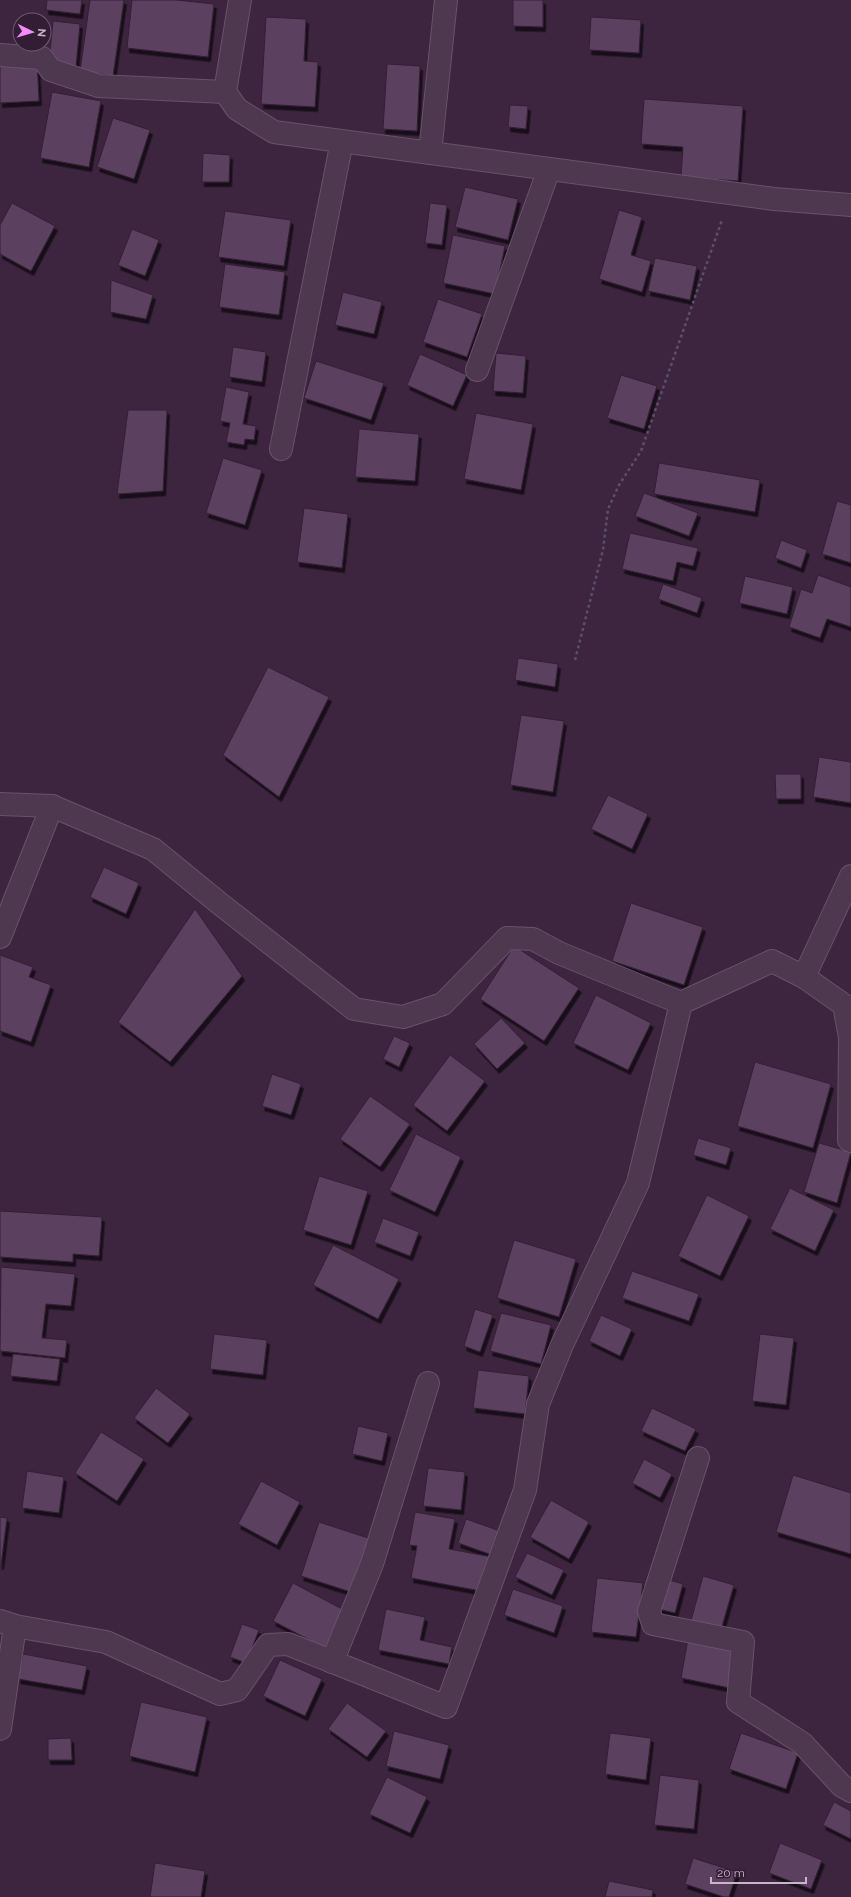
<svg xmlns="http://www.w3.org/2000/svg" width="851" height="1897" viewBox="0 0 851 1897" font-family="Raleway,sans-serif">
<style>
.building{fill:#5c405f;stroke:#341f36;filter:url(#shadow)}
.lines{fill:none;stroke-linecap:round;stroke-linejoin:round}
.street-casing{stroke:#68536a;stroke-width:24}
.path{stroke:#5c5068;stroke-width:2.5;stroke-dasharray:3 3;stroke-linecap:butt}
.street{stroke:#4d384f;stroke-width:22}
</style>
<defs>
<filter id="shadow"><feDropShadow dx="2.5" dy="4.5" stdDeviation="0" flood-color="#0009"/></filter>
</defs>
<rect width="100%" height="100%" fill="#3d243f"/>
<g class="building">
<path d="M47,0H82L80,14L46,10Z"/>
<path d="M90,0H124L113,76L80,71Z"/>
<path d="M132,0H177L214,4L208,57L127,48Z"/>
<path d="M513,0H543V27L513,26Z"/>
<path d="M266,17L306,19L304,61L318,62L315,107L261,104Z"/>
<path d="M591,17L641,20L639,53L589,50Z"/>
<path d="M53,21L80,24L76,66L49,63Z"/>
<path d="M37,60L39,101L0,103V62Z"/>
<path d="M387,64L420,66L417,131L383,129Z"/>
<path d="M52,92L101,101L89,167L40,158Z"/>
<path d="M644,99L743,106L738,181L681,177L683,147L641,144Z"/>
<path d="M510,105L528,106L526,129L508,127Z"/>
<path d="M113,118L150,130L134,179L97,167Z"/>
<path d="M203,153L230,155L229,182H202Z"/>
<path d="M465,187L518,199L508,240L455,227Z"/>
<path d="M12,203L55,226L31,271L0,254V225Z"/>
<path d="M430,203L447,205L442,245L425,243Z"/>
<path d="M619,210L642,217L631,255L651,261L642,292L599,279Z"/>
<path d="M225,211L291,220L284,266L218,257Z"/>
<path d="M132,229L159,240L145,276L118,265Z"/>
<path d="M453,235L505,246L495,294L443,283Z"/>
<path d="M655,258L697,266L690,300L648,291Z"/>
<path d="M225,264L285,272L279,315L219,307Z"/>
<path d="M111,280L153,295L146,319L110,312Z"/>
<path d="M343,292L382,302L374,334L335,325Z"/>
<path d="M438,299L482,314L467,357L423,342Z"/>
<path d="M233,347L266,352L262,382L229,377Z"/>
<path d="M496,353L526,356L523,393L493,391Z"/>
<path d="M420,354L467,375L453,406L407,385Z"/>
<path d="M316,361L384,383L371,420L304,398Z"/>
<path d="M621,375L657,386L644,429L607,418Z"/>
<path d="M226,387L249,392L243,424L256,426L254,440L245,439L244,445L226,442L230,423L220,421Z"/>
<path d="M128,410H167L163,491L117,494Z"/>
<path d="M476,413L533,424L521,490L464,479Z"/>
<path d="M359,429L419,434L415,481L355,477Z"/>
<path d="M223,458L262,470L245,525L206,513Z"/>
<path d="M659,463L760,480L755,512L654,494Z"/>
<path d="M644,493L698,513L689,536L635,516Z"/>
<path d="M837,501L851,505V563L822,554Z"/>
<path d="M304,508L348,514L342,568L297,562Z"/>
<path d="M630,533L698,548L693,566L677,562L673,581L622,569Z"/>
<path d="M781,540L807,550L801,568L775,558Z"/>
<path d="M818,575L851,587V627L827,619L820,638L789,627L801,589L812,593Z"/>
<path d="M745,576L793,587L787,614L739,603Z"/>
<path d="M663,584L702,598L697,613L658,599Z"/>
<path d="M518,658L558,664L555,687L515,680Z"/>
<path d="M268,667L329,697L279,797L223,755Z"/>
<path d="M521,715L564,721L553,792L510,785Z"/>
<path d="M819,757L851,762V803L813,797Z"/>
<path d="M775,774H801V799H776Z"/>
<path d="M608,795L648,814L632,849L591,829Z"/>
<path d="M104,867L139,883L126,914L90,897Z"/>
<path d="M631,903L703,927L684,985L612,961Z"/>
<path d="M195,909L242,976L170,1062L118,1022Z"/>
<path d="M514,946L579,988L544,1041L480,999Z"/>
<path d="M0,955L33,967L29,977L51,985L31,1042L0,1031Z"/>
<path d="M596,995L651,1023L628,1070L573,1043Z"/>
<path d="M501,1018L525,1043L497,1069L474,1044Z"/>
<path d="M394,1036L410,1043L399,1067L383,1059Z"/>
<path d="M450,1055L485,1081L447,1131L413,1105Z"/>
<path d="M755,1062L831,1084L813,1148L737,1126Z"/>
<path d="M272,1074L301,1084L291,1115L262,1106Z"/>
<path d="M370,1096L410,1124L380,1167L340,1139Z"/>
<path d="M416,1134L461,1157L435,1212L389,1190Z"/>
<path d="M698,1138L731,1148L726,1165L693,1155Z"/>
<path d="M819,1143L851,1152L837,1203L804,1192Z"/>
<path d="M319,1176L368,1191L351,1245L303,1230Z"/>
<path d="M790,1188L834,1210L815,1251L770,1229Z"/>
<path d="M707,1195L749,1216L720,1276L678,1256Z"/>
<path d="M0,1211L102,1217L99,1256L73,1254V1262L0,1257Z"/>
<path d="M383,1218L419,1232L410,1256L374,1242Z"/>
<path d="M514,1240L576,1259L559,1317L497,1298Z"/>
<path d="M333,1245L399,1279L378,1319L313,1285Z"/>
<path d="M1,1267L75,1274L71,1306L46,1304L42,1338L67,1340L65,1358L0,1351Z"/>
<path d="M632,1271L699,1294L689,1321L622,1298Z"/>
<path d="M475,1309L493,1315L480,1352L464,1346Z"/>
<path d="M501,1313L551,1325L541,1364L490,1351Z"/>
<path d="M601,1315L632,1329L620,1356L589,1341Z"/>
<path d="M214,1334L267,1340L263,1375L210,1369Z"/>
<path d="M760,1334L794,1338L786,1405L752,1401Z"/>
<path d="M13,1354L60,1359L57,1381L10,1376Z"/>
<path d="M478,1370L529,1376L525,1414L473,1408Z"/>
<path d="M156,1388L190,1414L168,1443L134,1418Z"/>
<path d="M652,1408L696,1429L685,1451L641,1431Z"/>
<path d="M358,1426L388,1433L382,1461L352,1454Z"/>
<path d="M101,1432L144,1459L117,1501L75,1473Z"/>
<path d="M644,1459L672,1474L660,1498L632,1483Z"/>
<path d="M428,1468L465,1472L461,1510L423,1506Z"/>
<path d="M27,1471L64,1477L59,1513L22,1508Z"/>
<path d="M793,1475L851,1493V1554L776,1532Z"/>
<path d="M261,1481L300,1502L277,1545L238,1524Z"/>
<path d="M551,1500L589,1522L569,1559L530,1537Z"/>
<path d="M415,1512L455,1519L449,1549L492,1557L486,1592L411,1578L417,1546L409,1545Z"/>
<path d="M0,1517L7,1518L1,1565H0Z"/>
<path d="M466,1519L500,1531L492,1555L458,1543Z"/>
<path d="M319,1522L371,1539L354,1593L301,1576Z"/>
<path d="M527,1553L564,1570L552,1595L515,1577Z"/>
<path d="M703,1576L734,1585L721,1630L691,1621Z"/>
<path d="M597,1578L643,1583L636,1637L591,1632Z"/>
<path d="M662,1578L683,1584L675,1613L654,1608Z"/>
<path d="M293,1583L344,1610L325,1648L273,1621Z"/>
<path d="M513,1589L563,1606L554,1633L504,1615Z"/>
<path d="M386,1609L425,1617L420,1640L452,1647L449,1664L378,1650Z"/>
<path d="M242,1624L259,1630L246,1663L230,1657Z"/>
<path d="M688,1639L738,1649L730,1688L681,1678Z"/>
<path d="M23,1654L87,1666L82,1690L18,1679Z"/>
<path d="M280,1660L322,1679L305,1716L263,1696Z"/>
<path d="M141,1702L207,1717L195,1772L129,1756Z"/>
<path d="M347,1703L386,1731L367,1757L328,1729Z"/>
<path d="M394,1731L449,1745L440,1779L386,1766Z"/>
<path d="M610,1733L651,1738L646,1780L605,1774Z"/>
<path d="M741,1733L798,1753L786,1789L729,1769Z"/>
<path d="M71,1738L72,1760H48V1739Z"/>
<path d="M660,1775L699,1780L694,1829L654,1825Z"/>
<path d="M387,1777L427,1797L410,1833L369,1814Z"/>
<path d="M834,1802L851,1811V1839L823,1825Z"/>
<path d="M780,1843L822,1860L811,1889L769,1873Z"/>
<path d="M693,1858L737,1872L729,1897H724L685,1884Z"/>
<path d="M155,1863L205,1871L201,1897H150Z"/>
<path d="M609,1881L653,1890L652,1897H605Z"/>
</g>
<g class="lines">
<defs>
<g id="street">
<path d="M240,0L225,92L237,109L274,132L774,199L851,205"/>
<path d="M0,55L42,58L51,70L99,86L225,92"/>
<path d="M430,153L446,0"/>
<path d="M477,370L549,169"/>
<path d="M281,449L342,141"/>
<path d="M0,804L52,806L153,849L219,903L354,1009L403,1017L443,1004L507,938L533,939L559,953L681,1003"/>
<path d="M0,937L52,806"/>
<path d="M804,977L844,1005L850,1037L849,1140L851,1141"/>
<path d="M698,1458L649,1611L653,1624L743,1642L738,1702L802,1743L842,1786L851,1791"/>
<path d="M0,1621L15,1626L0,1729"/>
<path d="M15,1626L106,1642L220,1694L237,1690L268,1645L288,1644L446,1707L525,1490L538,1404L562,1345L638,1183L681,1003L772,961L804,977L851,876"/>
<path d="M332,1662L372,1564L428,1383"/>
</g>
</defs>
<use href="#street" class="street-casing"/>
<path class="path" d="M575,660L603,550L608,509L619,485L641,451L722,220"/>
<use href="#street" class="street"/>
</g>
<g transform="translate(32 32) rotate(95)"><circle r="19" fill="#321d34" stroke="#6e5a70"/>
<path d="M0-3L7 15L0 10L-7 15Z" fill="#f38bf8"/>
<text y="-6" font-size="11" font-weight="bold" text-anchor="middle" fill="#c9b5ca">N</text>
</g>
<path d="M711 1877v6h95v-6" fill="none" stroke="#c9b5ca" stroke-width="2"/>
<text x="717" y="1877" font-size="12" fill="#c9b5ca" stroke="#321d34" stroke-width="3" paint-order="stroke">20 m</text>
</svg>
